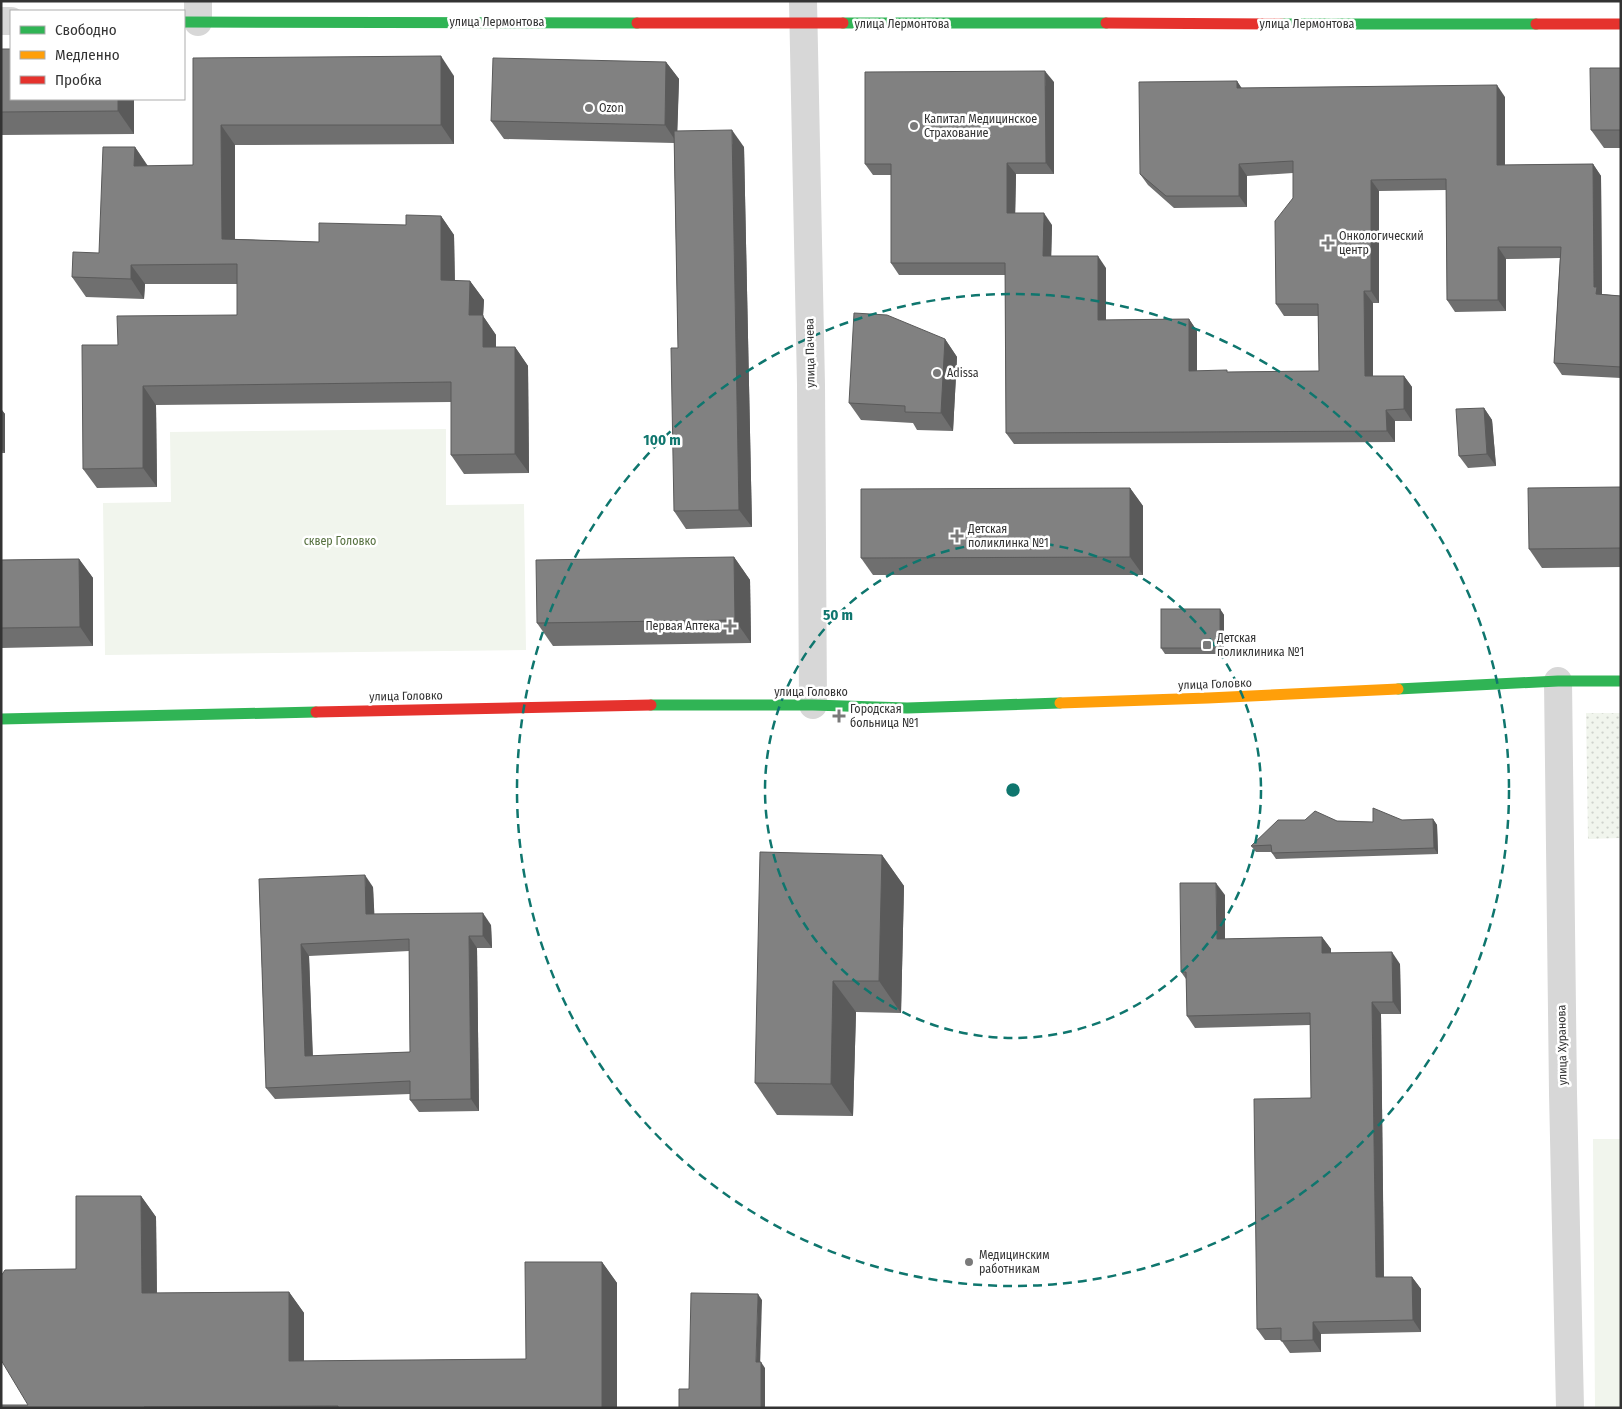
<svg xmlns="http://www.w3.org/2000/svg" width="1622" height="1409" viewBox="0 0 1622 1409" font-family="'Fira Sans Condensed',sans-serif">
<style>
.grass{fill:url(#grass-dots)}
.park{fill:#f1f5ed}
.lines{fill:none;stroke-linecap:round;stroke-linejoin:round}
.street{stroke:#d7d7d7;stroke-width:28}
.fast{stroke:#30b455;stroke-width:11}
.slow{stroke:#ff9f0a;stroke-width:11}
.jam{stroke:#e5322d;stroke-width:11}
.wall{fill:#6f6f6f;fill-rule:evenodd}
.shaded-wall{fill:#5a5a5a}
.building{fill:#818181;stroke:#5a5a5a;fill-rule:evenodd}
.ring{fill:none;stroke:#0f766e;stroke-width:2.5;stroke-dasharray:9 6}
.poi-dot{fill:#7a7a7a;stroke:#fff;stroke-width:2}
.labels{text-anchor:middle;stroke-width:5;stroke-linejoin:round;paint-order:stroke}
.street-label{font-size:12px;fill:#333;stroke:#fff}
.poi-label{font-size:12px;fill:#333;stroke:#fff;text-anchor:start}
.park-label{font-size:12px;fill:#56703f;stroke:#fff}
.centre{fill:#0f766e;stroke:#fff;stroke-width:2.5}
.ring-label{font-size:15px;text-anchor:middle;font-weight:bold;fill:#0f766e;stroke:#fff;stroke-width:5;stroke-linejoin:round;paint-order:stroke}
</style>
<defs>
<pattern id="grass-dots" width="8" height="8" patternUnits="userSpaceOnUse" patternTransform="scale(1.25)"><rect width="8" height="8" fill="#f1f5ed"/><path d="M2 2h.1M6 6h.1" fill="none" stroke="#cfd2cc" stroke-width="1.8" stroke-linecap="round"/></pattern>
</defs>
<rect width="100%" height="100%" fill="#fff"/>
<path class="grass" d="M1586,713H1621V838L1588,839Z"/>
<g class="park">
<path d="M446,429V505L524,504L526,650L105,655L103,503L171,502L170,432Z"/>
<path d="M1593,1139H1621V1408H1595Z"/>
</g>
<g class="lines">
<g class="street">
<path d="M803,1L811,385L813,705"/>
<path d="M1,21H11"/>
<path d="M198,22V1"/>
<path d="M1558,681L1563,1093L1570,1408"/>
</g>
<g class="fast">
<path d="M184,22L637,23"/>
<path d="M843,23H1106"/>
<path d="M1282,24H1536"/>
<path d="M1398,689L1558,681H1621"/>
<path d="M651,705H813L907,708L1060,703"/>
<path d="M1,719L316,712"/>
</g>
<path class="slow" d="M1060,703L1208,698L1398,689"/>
<g class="jam">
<path d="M637,23H843"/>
<path d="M1106,23L1282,24"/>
<path d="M1536,24H1621"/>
<path d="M316,712L651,705"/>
</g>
</g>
<g class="wall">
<path d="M1,49L11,99H134V134L1,135Z"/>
<path d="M193,58L454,76V144L235,145V239L319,242L406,225L441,216L454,235L455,281H470L484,300L483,316L496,335V347H515L528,366L529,473L464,474L451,455V402L156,405L157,487L97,488L83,469L118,345L237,315V284H145L144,299L86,297L72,277L99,253L135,147L148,166L193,165Z"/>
<path d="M666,62L679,79L677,131L744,147L752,527L686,529L674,511L678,348L674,143L504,139L491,121Z"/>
<path d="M1621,68V148H1604L1591,130Z"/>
<path d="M1237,81L1241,88L1505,97V165L1593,164L1601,176L1602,294L1621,296V378L1562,375L1554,363L1560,258L1506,259V311L1455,312L1447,300L1446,190L1379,191V303H1373V376H1404L1412,387V421H1395V442L1014,444L1006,433L1005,275H899L891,263V175H873L865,164L1054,82V174H1016L1015,213L1052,225L1051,256L1106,268V320L1189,319L1197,331V371L1228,372L1319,371L1318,316H1284L1276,304L1293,198V173L1247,176V207L1174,208L1148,185L1140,174Z"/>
<path d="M945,339L957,357L953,431L917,430L913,423L861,420L849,403Z"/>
<path d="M1484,408L1492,420L1496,466L1468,468L1459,456Z"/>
<path d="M1,409L5,414V453H1Z"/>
<path d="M1621,487V567L1542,568L1529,549Z"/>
<path d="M1130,488L1143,506V575H873L861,558Z"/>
<path d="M734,557L750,580L751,643L553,646L537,623Z"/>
<path d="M79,559L93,578V646L1,648V560Z"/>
<path d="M1220,609L1224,615V654H1165L1161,648Z"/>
<path d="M1433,819L1437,825L1438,854L1276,859L1272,853V852H1256L1251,846L1337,821L1373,822Z"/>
<path d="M882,855L904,886L901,1013L856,1012L853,1116L777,1115L755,1083Z"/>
<path d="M259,879L373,887L374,914L491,925L492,948H477L479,1111L419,1112L410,1100V1094L275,1099L266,1088ZM409,951L410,1052L313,1056L309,956Z"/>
<path d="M1225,895V939L1322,937L1331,949V953L1400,964L1401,1014H1381L1384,1277H1412L1421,1289V1332L1321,1334V1352L1290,1353L1281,1340H1265L1257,1329L1311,1098L1310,1025L1195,1028L1187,1016L1186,979L1181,972Z"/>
<path d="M141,1196L156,1217L157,1293L289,1292L304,1313V1361L526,1359L602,1262L617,1283V1408H1L28,1405L76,1269Z"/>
</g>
<g class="shaded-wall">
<path d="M441,56L454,76V144L441,125Z"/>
<path d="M666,62L679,79L677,143L665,125Z"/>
<path d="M1045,71L1054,82V174L1046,163Z"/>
<path d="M1237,81L1245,93L1237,88Z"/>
<path d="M1497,85L1505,97V176L1497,165Z"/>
<path d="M118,99H134V134L118,111Z"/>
<path d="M221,125L235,145V258L222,239Z"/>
<path d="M732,130L744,147L752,527L739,510Z"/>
<path d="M135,147L148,167L134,166Z"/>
<path d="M1007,163L1016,174L1015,225L1007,213Z"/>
<path d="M1239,164L1247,176V207L1239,196Z"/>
<path d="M1593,164L1601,176L1602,294L1605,299L1596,294L1594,287Z"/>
<path d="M1371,180L1379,191V303L1371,291Z"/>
<path d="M1044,213L1052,225L1051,268L1043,256Z"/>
<path d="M441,216L454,235L455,300L441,280Z"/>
<path d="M1498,247L1506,259V311L1498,300Z"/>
<path d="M1098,256L1106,268V332L1098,320Z"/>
<path d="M131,265L145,284L144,299L131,279Z"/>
<path d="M470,281L484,300L483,316L496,335V367L483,347L469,315Z"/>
<path d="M1364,291L1373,303V388L1365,376Z"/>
<path d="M1189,319L1197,331V382L1189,371Z"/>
<path d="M945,339L957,357L953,431L941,413Z"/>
<path d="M515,347L528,366L529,473L515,454Z"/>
<path d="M1404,376L1412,387V421L1404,409Z"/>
<path d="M143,386L156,405L157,487L143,468Z"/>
<path d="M1484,408L1492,420L1496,466L1487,454Z"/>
<path d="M1,409L5,414V453L1,448Z"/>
<path d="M1386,410L1395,421V442L1387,431Z"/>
<path d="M1130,488L1143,506V575L1130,557Z"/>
<path d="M734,557L750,580L751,643L735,620Z"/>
<path d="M79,559L93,578V646L80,627Z"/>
<path d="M1220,609L1224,615V654L1220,648Z"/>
<path d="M1433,819L1437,825L1438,854L1434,848Z"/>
<path d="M882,855L904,886L901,1013L879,981Z"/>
<path d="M365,875L373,887L375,926L366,914Z"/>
<path d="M1216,883L1225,895V951L1217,939Z"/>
<path d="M483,913L491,925L492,948L483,936Z"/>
<path d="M469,936L477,948L479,1111L471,1099Z"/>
<path d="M1322,937L1331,949V965L1322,953Z"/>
<path d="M301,944L309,956L313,1068L305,1056Z"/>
<path d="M1392,952L1400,964L1401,1014L1393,1002Z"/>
<path d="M833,981L856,1012L853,1116L831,1084Z"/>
<path d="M1372,1002L1381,1014L1384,1289L1376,1277Z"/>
<path d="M141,1196L156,1217L157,1314L142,1293Z"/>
<path d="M602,1262L617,1283V1408H602Z"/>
<path d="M1412,1277L1421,1289V1332L1413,1320Z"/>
<path d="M289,1292L304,1313V1382L289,1361Z"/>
<path d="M758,1294L762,1300L760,1368L756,1362Z"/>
<path d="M1313,1322L1321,1334V1352L1313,1340Z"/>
<path d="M761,1362L765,1368V1408H761Z"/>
</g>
<g class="building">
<path d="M1,49H11V99H118V111L1,112Z"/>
<path d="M441,56V125H221L222,239L319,242V223L406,225V215L441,216V280L470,281L469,315H483V347H515V454L451,455V382L143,386V468L83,469L82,345H118L117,316L237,315V264L131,265V279L72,277L73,252L99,253L103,147H135L134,166L193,165V58Z"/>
<path d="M493,58L666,62L665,125L491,121Z"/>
<path d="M1590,68H1621V130H1591Z"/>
<path d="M1045,71L1046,163H1007V213H1044L1043,256H1098V320L1189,319V371L1227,370V372L1319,371L1318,304H1276L1275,221L1293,198V161L1239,164V196H1166L1140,174L1139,82L1237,81V88L1497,85V165L1593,164L1594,287H1597L1596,294L1621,296V367L1554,363L1561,247H1498V300H1447L1446,179L1371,180V291H1364L1365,376H1404V409L1386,410L1387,431L1006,433L1005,263H891V164H865V72Z"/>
<path d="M732,130L739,510L674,511L671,348H678L674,131Z"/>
<path d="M854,313L887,315L945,339L941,413L905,412V406L849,403Z"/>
<path d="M1484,408L1487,454L1459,456L1456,409Z"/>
<path d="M1621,487V548L1529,549L1528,488Z"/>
<path d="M1130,488V557L861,558V489Z"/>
<path d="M734,557L735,620L537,623L536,560Z"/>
<path d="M79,559L80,627L1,628V560Z"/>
<rect x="1161" y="609" width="59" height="39"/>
<path d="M1373,808L1402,820L1433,819L1434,848L1272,853L1271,845L1251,846L1278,820H1305L1315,811L1337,821L1373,822Z"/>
<path d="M760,852L882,855L879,981H833L831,1084L755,1083Z"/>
<path d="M365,875L366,914L483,913V936H469L471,1099L410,1100V1081L266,1088L259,879ZM409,939L410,1052L305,1056L301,944Z"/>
<path d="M1180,883H1216L1217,939L1322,937V953L1392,952L1393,1002H1372L1376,1277H1412L1413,1320L1313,1322V1340L1281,1341V1328L1257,1329L1254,1099L1311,1098L1310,1013L1187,1016L1186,972H1181Z"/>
<path d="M76,1196H141L142,1293L289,1292V1361L526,1359L525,1262H602V1408H338V1406L144,1407V1408H1V1405H28L1,1360V1276L5,1270L76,1269Z"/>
<path d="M691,1293L758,1294L756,1362H761V1408H679V1389H689Z"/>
</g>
<g class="ring">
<circle cx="1013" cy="790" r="248"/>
<circle cx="1013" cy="790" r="496"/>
</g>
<g class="poi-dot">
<circle cx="589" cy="108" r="5"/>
<circle cx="914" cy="126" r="5"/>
<path d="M1325.5 235.5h5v5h5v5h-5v5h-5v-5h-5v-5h5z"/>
<circle cx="937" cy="373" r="5"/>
<path d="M954.5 528.5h5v5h5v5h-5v5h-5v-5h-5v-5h5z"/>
<path d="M727.5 618.5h5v5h5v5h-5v5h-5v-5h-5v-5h5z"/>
<rect x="1202" y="640" width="10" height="10" rx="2.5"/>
<path d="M836.5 708.5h5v5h5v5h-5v5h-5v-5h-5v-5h5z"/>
<circle cx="969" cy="1262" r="5"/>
</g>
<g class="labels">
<g class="street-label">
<text x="497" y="26">улица Лермонтова</text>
<text x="902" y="28">улица Лермонтова</text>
<text x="1307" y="28">улица Лермонтова</text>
<text transform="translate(810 353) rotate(-91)" y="4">улица Пачева</text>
<text transform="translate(1215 684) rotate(-2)" y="4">улица Головко</text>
<text x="811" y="696">улица Головко</text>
<text transform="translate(406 696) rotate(-1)" y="4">улица Головко</text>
<text transform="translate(1562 1045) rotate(-91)" y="4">улица Хуранова</text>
</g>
<g class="poi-label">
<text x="599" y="112">Ozon</text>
<text x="924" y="123">Капитал Медицинское<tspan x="924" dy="14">Страхование</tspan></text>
<text x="1339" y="240">Онкологический<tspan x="1339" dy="14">центр</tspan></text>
<text x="947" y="377">Adissa</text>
<text x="968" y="533">Детская<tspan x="968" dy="14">поликлинка №1</tspan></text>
<text x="720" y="630" text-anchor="end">Первая Аптека</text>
<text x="1217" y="642">Детская<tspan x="1217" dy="14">поликлиника №1</tspan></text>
<text x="850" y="713">Городская<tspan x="850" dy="14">больница №1</tspan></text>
<text x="979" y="1259">Медицинским<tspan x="979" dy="14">работникам</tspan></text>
</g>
<g class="park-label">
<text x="340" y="545">сквер Головко</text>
</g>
</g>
<circle cx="1013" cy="790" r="8" class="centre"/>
<g class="ring-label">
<text x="662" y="445">100 m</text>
<text x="838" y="620">50 m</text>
</g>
<rect width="1622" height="1409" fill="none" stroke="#333333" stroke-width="5"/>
<rect x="10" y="10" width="175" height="90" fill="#ffffff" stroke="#adadad"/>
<rect x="20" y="26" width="25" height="8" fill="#30b455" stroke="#adadad"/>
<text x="55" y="35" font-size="15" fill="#333333">Свободно</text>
<rect x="20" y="51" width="25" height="8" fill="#ff9f0a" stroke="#adadad"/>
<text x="55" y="60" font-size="15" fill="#333333">Медленно</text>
<rect x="20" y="76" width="25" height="8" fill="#e5322d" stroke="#adadad"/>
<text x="55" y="85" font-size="15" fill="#333333">Пробка</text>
</svg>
